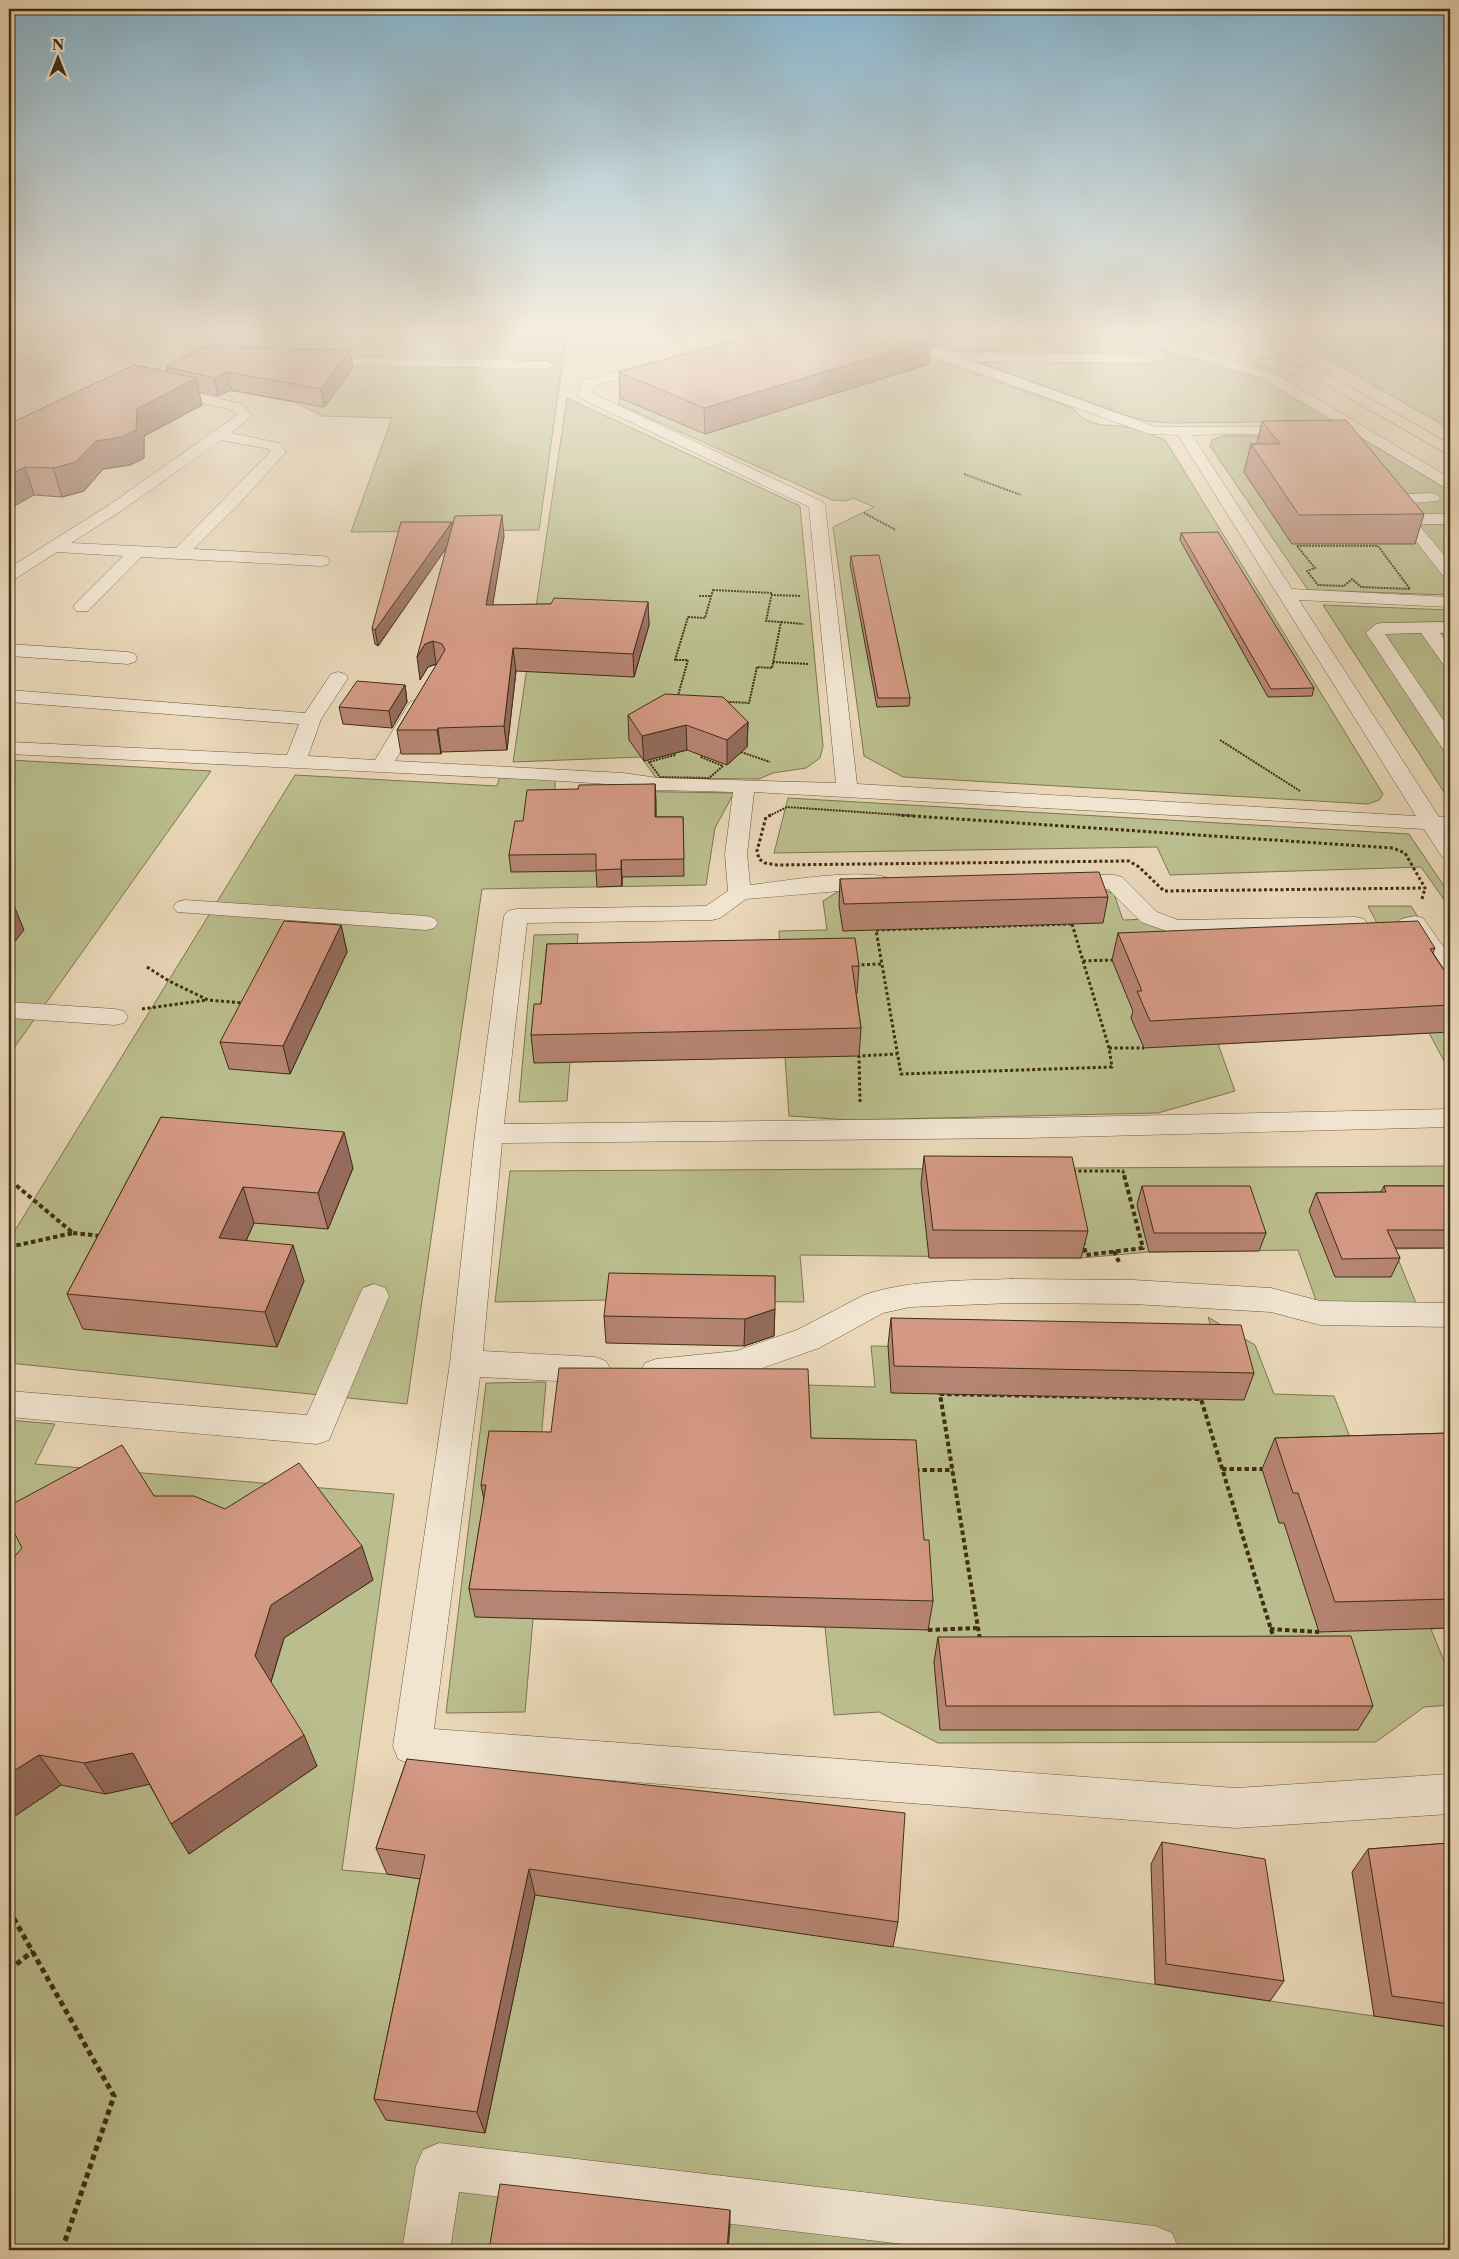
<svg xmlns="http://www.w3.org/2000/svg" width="1459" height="2259" viewBox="0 0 1459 2259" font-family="'Libre Caslon Text',serif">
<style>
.green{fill:#babd8d;stroke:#7d7650}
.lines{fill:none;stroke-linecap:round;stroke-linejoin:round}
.minor-casing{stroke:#6a583d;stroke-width:1}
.major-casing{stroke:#402e14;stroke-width:1}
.path-far3{stroke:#402e14;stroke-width:2;stroke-dasharray:2 1;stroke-linecap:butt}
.path-far2{stroke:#402e14;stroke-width:3;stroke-dasharray:3 2.5;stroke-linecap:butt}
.path-far1{stroke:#402e14;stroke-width:4;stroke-dasharray:4.5 3;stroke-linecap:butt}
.path{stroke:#402e14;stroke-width:5;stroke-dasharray:5.5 4;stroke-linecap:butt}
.minor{fill:#f1e5d1;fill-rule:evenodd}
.major{fill:#e9d7b8;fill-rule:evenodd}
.wall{fill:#b68472;stroke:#402e14}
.shaded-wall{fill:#946b5c;stroke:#402e14}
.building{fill:#d49984;stroke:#402e14}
</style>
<rect width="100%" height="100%" fill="#e9d7b8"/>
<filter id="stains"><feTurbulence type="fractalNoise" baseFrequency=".004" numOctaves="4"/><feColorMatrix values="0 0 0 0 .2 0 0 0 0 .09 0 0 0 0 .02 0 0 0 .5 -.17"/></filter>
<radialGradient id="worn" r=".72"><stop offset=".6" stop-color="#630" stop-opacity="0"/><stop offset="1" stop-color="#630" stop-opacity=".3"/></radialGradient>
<g class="green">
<path d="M270,328L567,330L539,530L351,532L392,418L322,416L294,402L165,379Z"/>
<path d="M1273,328H1411L1450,348V429Z"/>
<path d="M860,333L1073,408C1090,431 1111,422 1135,429C1145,432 1155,436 1165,440L1383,794L1379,800L1368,804L903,777L864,756L833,527L874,507L853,498L847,501L832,500L618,404L620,398Z"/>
<path d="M903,335L1132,338L1140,353L949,351Z"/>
<path d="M1157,346L1261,376L1336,421L1172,423L1147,421L1128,416L973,360L1144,363L1161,359Z"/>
<path d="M567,398L800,506L823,746L820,758L806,768L773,773L759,779L656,778L641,757L513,762Z"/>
<path d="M1223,436H1358L1450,491V595L1308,590L1210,446L1212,440Z"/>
<path d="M1323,605L1450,610V795H1446Z"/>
<path d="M9,760L211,771L9,1055Z"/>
<path d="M295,775L497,786L500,776L555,777V790L734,793L715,828L706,885L482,889L407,1404L9,1363V1240Z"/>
<path d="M788,798L1409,834L1450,895V908L1421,867L1170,875L1157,847L774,853Z"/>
<path d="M1083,881L1114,894L1123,920L1173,918L1189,957L1390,948L1368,906H1411L1450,967V1072L1429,1033L1218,1044L1235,1091L1158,1113L849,1120L789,1116L785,1057L570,1062L567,1101L519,1102L534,935L578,934L575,970L781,966L779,931L827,930L823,901L850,884Z"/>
<path d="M1450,1166V1248L1394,1249L1418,1308L1318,1306L1298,1250L1149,1252L1081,1258L800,1255L804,1302L611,1300L495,1302L510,1171Z"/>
<path d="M1208,1317L1255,1345L1274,1394L1334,1396L1361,1466L1450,1464V1628L1431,1629L1450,1676V1705L1424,1707L1376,1742L938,1743L879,1712L834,1715L825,1627L533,1619L525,1712L446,1713L486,1383L546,1382L541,1441L807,1385L875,1387L871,1346L1219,1352Z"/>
<path d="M9,1420L55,1424L35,1464L394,1494L342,1870L387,1874L535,1895L1450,2027V2250H9Z"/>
</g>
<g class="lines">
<defs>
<g id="minor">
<path d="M79,328H95L94,331L9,366V357Z"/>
<path d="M244,328H259L258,331L136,390L131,391L124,387L126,384Z"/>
<path d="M722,328H820L814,332H728Z"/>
<path d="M859,328L1125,329L1272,372L1450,478V489L1444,487L1262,378L1160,348L1164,356L1162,359L1145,363L972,361L1156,427L1301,426L1303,429L1296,433L1192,435L1292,589L1450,597V607L1299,600L1439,817H1450V831L1447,830L1450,835V859L1442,857L1424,829L754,792L747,854L750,885C786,881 852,869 886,877L889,882L886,887L746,899L720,918L712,920L527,923L504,1124L1027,1118L1450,1109V1127L1027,1138L502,1143L483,1351L595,1357L606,1361L611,1370L606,1379L595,1383L480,1377L434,1729L1236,1788L1450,1774V1814L1236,1828L412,1765L398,1759L393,1746L450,1363L475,1134L504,916L508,911L516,909L706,906L728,891L725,854L733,792L658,790L623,785L544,780L9,754V742L287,755L299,724L9,702V690L305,713L331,674L338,672L345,674L348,678L321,719L308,756L375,760L410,702L417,700L424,702L427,706L395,761L623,773L658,778L836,783L809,507L580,398L578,395L583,380L655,361L662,365L660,368L594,386L592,393L823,502L825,505L857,784L1416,816L1178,435L1149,434L890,341L889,338L890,335H900L962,357L963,354L968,353L1145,355L1150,354L1146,344L1119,336L864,333L859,332Z"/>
<path d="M1182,328H1197L1225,344L1223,347H1213Z"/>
<path d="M316,357L547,361L554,365L547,369L311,364L309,361Z"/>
<path d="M1264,358L1331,376L1333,379L1326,383L1259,365L1257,362Z"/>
<path d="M164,386L243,404L252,416L231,433L279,443L286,452L242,501L194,549L321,556L327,557L330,561L327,565L321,566L141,557L88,611H76L73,607L76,603L123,556L57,552L15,579L9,580V568L109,505L237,415L233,410L159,393L157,390L159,387ZM221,440L269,449L270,452L176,548L71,543L121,511Z"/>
<path d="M1432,493L1438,495L1440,498L1438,501L1402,504L1410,514H1450V524H1418L1450,562V578L1444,577L1387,504L1381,500L1383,497L1389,495Z"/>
<path d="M1450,622V632L1440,633L1450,647V666L1443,664L1421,633L1385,634L1450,730V751L1443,749L1366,633L1376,624L1382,623Z"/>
<path d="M9,644L128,652L135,654L137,658L135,662L128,664L9,656Z"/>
<path d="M1066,875H1114L1122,877L1157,912L1178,920L1356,917L1364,919L1368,924L1364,929L1356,931L1175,934L1141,922L1108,889H1066L1058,887L1055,882L1058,877Z"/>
<path d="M185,900L426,916L434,918L438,923L434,928L426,930L177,912L173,907L177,902Z"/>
<path d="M1415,916L1423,918L1450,956V981L1441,978L1409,931L1401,929L1397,924L1401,919Z"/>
<path d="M9,1002L115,1009L124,1011L128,1017L124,1023L115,1025L9,1018Z"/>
<path d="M1012,1279L1133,1280L1271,1288L1320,1301L1450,1303V1327L1320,1325L1271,1312L1133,1304L1012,1303L910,1307L883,1313L819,1348L737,1377L656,1385L645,1381L640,1372L645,1363L656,1359L736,1351L797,1330L864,1295C912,1279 962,1281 1012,1279Z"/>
<path d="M374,1284L385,1288L389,1296L329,1440L317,1444L9,1417V1391L307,1415L359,1296L363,1288Z"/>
<path d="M439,2143L1155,2226L1172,2233L1179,2250H954L459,2192L450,2250H402L416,2166L423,2150Z"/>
</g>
<g id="major">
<path d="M1243,328H1257L1331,376L1450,444V454L1445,453L1321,382Z"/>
<path d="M1417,328H1432L1450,337V346Z"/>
</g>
</defs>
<use href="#minor" class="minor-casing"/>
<use href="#major" class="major-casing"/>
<g class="path-far3">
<path d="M964,474L1021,495"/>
<path d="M864,513L896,530"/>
<path d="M1297,546H1378L1410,589L1361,587L1352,579L1344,586L1318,585L1307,571L1315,568Z"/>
<path d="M713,590L772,593L766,621L781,622L772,668L757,667L749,703L677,699L688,660H675L688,617L705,618Z"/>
<path d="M771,595L801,596"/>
<path d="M699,596H711"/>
<path d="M781,622L803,624"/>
<path d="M773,662L808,664"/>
<path d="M675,739L703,740L701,757L723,766L709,778L660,777L649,762L675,755Z"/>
<path d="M1220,740L1300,791"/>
<path d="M741,752L770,762"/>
<path d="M769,816L787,807L916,816"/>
</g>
<g class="path-far2">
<path d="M771,815L766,817L757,851L759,859L765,863L777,865L1129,861L1139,867L1164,891L1425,888L1405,853L1393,848L898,815"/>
<path d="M1422,899L1425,888"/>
<path d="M1072,924L1109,1048L1112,1067L901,1074L876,930Z"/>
<path d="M1083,961L1112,960"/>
<path d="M856,965L882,964"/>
<path d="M147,967L169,981L208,1000L243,1003"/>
<path d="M142,1009L207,1000"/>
<path d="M1109,1048H1144"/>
<path d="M860,1102L859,1056L897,1054"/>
<path d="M1068,1176L1067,1171H1123L1124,1176"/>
</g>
<g class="path-far1">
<path d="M1068,1175L1086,1255L1143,1248L1124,1175"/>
<path d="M73,1233L101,1236"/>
<path d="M9,1247L73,1233L11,1181"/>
<path d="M1114,1251L1119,1262"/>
<path d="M1222,1469H1262"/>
<path d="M915,1470H953"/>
<path d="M1270,1629L1319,1632"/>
<path d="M928,1630L978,1628"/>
<path d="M981,1646L940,1394L1201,1399L1276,1646"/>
</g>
<g class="path">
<path d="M981,1645L984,1662L1281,1661L1276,1645"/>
<path d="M9,1910L114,2096L62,2250"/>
<path d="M9,1970L33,1951"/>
</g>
<use href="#minor" class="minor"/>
<use href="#major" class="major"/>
</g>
<g class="wall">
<path d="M242,348L350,350L353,368L324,407L231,390L218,396L199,392L202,405L144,436V458L130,465L103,469L84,491L62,497L34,495L9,424L167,372L166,367Z"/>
<path d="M929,364L705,434L620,398L619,372Z"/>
<path d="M1262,421L1424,514L1415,544H1292L1244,472L1251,444H1257Z"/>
<path d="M453,525L504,536L492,605L648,602L649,625L634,677L516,671L507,750L441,752V754H401L397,730L437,664L428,667L420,680L446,548L378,646L375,644L372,628Z"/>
<path d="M1181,533L1314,688L1312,696L1268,697L1180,540Z"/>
<path d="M851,556L910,698L909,706L877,707L850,564Z"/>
<path d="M405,685L407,702L392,728L343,724L339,707Z"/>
<path d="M628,715L748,722L747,747L727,765L687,750L644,761L629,740Z"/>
<path d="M655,784L656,817H683L684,876L622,877V886L597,887L596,871L511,872L509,855L523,821L578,789Z"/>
<path d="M840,879L1108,897L1103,923L843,931L839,905Z"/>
<path d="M341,925L347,952L290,1074L229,1069L220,1042Z"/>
<path d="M1118,933L1435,948L1433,953L1450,979V1032L1144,1048L1131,1018L1133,1011L1112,960Z"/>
<path d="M547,944L859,966L857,993H856L861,1028L859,1056L534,1063L531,1035L541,1004Z"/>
<path d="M161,1117L353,1168L328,1229L254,1223L246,1241L304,1281L277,1347L83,1329L67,1294Z"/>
<path d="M924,1156L1088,1231L1081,1258H929L921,1184Z"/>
<path d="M1142,1186L1266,1233L1259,1251L1149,1252L1137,1205Z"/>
<path d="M1384,1186H1450V1248H1395L1400,1258L1391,1277H1335L1309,1211L1316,1193L1381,1192Z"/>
<path d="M775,1276L774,1336L744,1346L606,1343L604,1316Z"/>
<path d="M891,1318L1254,1373L1244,1400L891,1393L888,1345Z"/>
<path d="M1450,1433V1628L1319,1632L1284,1523H1279L1262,1469L1275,1438Z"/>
<path d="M811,1438L924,1540L933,1601L928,1630L475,1617L469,1589L484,1500L481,1485Z"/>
<path d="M154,1496L373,1580L284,1638L271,1682L317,1766L189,1854L149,1784L105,1794L61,1785L9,1820Z"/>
<path d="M938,1637L1373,1706L1358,1730H940L934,1662Z"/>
<path d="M407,1759L898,1922L893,1947L535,1895L485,2133L386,2120L374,2099L420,1879L387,1874L376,1848Z"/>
<path d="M1162,1842L1284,1981L1270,2001L1155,1984L1151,1864Z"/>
<path d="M1450,1843V2027L1374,2016L1352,1872L1368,1849Z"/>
</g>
<g class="shaded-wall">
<path d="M931,340L929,364L705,434L704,408Z"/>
<path d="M350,350L353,368L324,407L321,389Z"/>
<path d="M227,372L231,390L218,396L214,378Z"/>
<path d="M196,378L202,405L144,436V458L130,465L103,469L84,491L62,497L53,468L96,441L137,409Z"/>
<path d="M25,467L34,495L9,509V475Z"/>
<path d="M502,515L504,536L489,628L486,605Z"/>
<path d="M452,522L454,537L378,646L375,630Z"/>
<path d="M648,602L649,625L634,677L633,654Z"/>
<path d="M433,641L436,664L428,667L420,680L417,657L425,644Z"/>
<path d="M513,648L516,671L507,750L504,726Z"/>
<path d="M405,685L407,702L392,728L389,711Z"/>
<path d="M748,722L747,747L727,765V740Z"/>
<path d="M686,725L687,750L644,761L642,736Z"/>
<path d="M438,728L441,752V754L437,730Z"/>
<path d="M655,784L656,800V834L655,817Z"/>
<path d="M621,860L622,877V886L621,869Z"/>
<path d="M13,903L24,930L9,949V909Z"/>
<path d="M341,925L347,952L290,1074L283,1046Z"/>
<path d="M344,1132L353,1168L328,1229L318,1193Z"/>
<path d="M243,1187L254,1223L231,1274L219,1238Z"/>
<path d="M293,1245L304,1281L277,1347L265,1312Z"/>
<path d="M775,1309L774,1336L744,1346L745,1319Z"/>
<path d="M362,1546L373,1580L284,1638L269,1688L255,1656L271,1605Z"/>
<path d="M304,1735L317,1766L189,1854L171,1824Z"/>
<path d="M133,1753L151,1784L105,1794L84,1763Z"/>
<path d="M39,1755L61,1785L9,1820V1774Z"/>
<path d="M529,1869L535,1895L485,2133L477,2112Z"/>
<path d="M730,2210V2226L728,2250H727Z"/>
</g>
<g class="building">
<path d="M779,328H896L931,340L704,408L619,372Z"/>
<path d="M211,344L242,348L350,350L321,389L227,372L214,378L166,367Z"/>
<path d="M134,365L196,378L137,409L136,430L122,437L96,441L76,462L53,468L25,467L9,475V424Z"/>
<path d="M1346,420L1424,514L1299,515L1251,444H1280L1262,421Z"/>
<path d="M502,515L486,605L551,604L554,598L648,602L633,654L513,648L504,726L438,728L437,730H397L445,650L442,644L433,641L425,644L417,657L455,516Z"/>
<path d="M401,522H452L375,630L372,628Z"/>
<path d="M1218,532L1314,688L1271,689L1181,533Z"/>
<path d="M879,555L910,698H878L851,556Z"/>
<path d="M357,681L405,685L389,711L339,707Z"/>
<path d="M665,694L723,697L748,722L727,740L686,725L642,736L628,715Z"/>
<path d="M655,784V817H683L684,859L621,860V869L596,870V854L509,855L515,821H523L527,790L578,789L579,785Z"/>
<path d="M1099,872L1108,897L844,904L840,879Z"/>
<path d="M9,903H13L9,909Z"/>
<path d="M284,921L341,925L283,1046L220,1042Z"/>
<path d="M1418,921L1435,948L1430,949L1450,979V1005L1150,1021L1137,991H1142L1118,933Z"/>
<path d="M855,938L859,966H852L861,1028L531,1035L534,1004H541L547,944Z"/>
<path d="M161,1117L344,1132L318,1193L243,1187L219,1238L293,1245L265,1312L67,1294Z"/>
<path d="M924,1156L1072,1157L1088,1231L933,1230Z"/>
<path d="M1142,1186H1250L1266,1233H1154Z"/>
<path d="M1384,1186H1450V1230H1387L1400,1258L1342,1259L1316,1193L1386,1192Z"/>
<path d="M609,1273L775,1276V1309L745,1319L604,1316Z"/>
<path d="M891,1318L1241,1325L1254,1373L894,1366Z"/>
<path d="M559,1368L808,1369L811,1438L916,1440L924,1540H929L933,1601L469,1589L486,1485H481L489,1431L551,1432Z"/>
<path d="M1450,1433V1599L1335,1602L1298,1493H1293L1275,1438Z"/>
<path d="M122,1445L154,1496H194L225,1509L299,1463L362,1546L271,1605L255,1656L304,1735L171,1824L133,1753L84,1763L39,1755L9,1774V1563L22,1548L9,1522V1506Z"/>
<path d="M1351,1636L1373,1706H946L938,1637Z"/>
<path d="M407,1759L905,1813L898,1922L529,1869L477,2112L374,2099L425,1855L376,1848Z"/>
<path d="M1162,1842L1265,1859L1284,1981L1166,1964Z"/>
<path d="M1450,1843V2004L1392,1996L1368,1849Z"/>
<path d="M500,2184L730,2210L727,2250H489Z"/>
</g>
<linearGradient id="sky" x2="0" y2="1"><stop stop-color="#87b6d0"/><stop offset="0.51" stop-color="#f5eddf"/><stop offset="1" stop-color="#f5eddf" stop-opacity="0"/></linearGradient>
<rect width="1459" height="644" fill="url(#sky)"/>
<rect width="1459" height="2259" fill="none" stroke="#e9d7b8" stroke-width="30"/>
<rect x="10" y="10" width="1439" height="2239" fill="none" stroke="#402e14" stroke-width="2.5"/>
<rect x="15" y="15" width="1429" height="2229" fill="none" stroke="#402e14"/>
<g transform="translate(58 58)" stroke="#f1e5d1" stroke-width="4" paint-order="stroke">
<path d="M0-4L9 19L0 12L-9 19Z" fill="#402e14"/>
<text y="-8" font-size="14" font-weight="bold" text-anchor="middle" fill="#402e14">N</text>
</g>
<rect width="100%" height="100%" filter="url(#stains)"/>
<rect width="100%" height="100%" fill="url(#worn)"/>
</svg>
